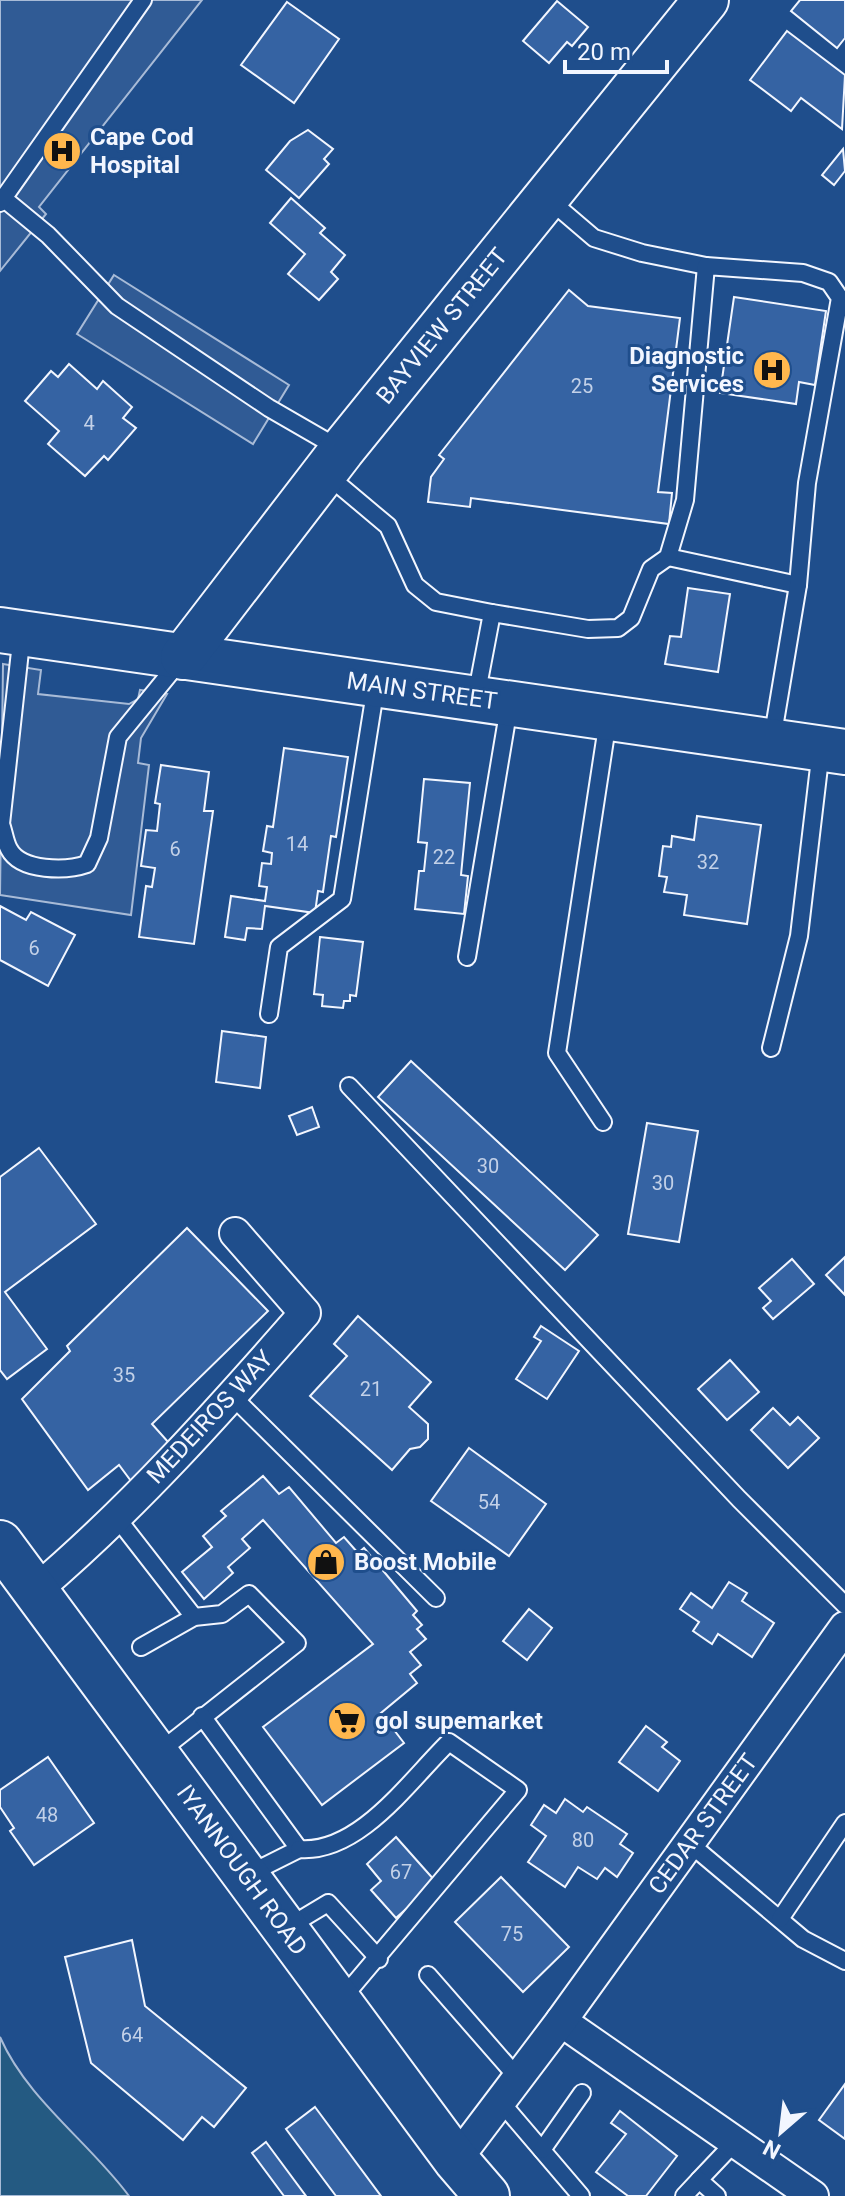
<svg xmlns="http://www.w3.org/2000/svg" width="845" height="2196" viewBox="0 0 845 2196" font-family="Roboto,sans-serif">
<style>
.green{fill:#245a82;stroke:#a8bbd7;stroke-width:2}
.parking{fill:#305b95;stroke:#a8bbd7;stroke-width:2}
.building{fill:#3563a3;stroke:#f2f6ff;stroke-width:2}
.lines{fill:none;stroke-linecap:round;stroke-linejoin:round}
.lane-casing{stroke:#f2f6ff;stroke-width:20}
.street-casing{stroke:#f2f6ff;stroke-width:34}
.secondary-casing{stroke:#f2f6ff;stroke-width:48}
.primary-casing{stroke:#f2f6ff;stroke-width:48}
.lane{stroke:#1f4e8c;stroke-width:16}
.street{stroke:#1f4e8c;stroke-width:30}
.secondary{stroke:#1f4e8c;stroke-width:44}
.primary{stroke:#1f4e8c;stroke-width:44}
.labels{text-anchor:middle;stroke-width:6;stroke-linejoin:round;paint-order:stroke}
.number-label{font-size:20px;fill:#c3d1e8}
.poi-label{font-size:24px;font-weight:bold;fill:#f2f6ff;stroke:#1f4e8c;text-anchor:start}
.street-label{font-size:24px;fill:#f2f6ff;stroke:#1f4e8c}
</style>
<rect width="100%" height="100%" fill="#1f4e8c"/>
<path class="green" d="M0,2037C27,2099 89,2142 129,2196H0Z"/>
<g class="parking">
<path d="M0,0H202L39,207L46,214L0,271Z"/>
<path d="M114,275L289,385L253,444L77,334Z"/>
<path d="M3,664L41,670L38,694L129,704L138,699L140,690L167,694L141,738L138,763L149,765L131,915L0,895Z"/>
</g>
<g class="building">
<path d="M800,0H845V38L837,48L791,11Z"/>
<path d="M557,1L588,27L572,46L567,42L549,63L523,41Z"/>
<path d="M287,2L339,39L294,103L241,65Z"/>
<path d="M787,31L845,75L842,129L801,98L791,111L750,80Z"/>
<path d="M308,130L333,149L324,159L329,164L299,198L266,170L290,141Z"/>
<path d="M843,149L845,171L834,185L822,175Z"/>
<path d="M291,198L325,228L320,233L345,255L331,272L338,279L319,300L288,274L305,254L270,223Z"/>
<path d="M569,290L588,306L680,318L658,492L672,493L669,524L471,498L470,507L428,502L431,477L444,459L439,455Z"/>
<path d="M734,297L826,311L815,385L799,382L796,404L720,393Z"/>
<path d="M69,364L97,389L103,381L132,407L123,418L136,428L108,460L104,456L85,476L48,444L59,431L25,401L51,371L58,377Z"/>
<path d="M688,588L730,594L718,672L665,664L670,636L681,637Z"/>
<path d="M284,748L348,757L336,837L331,836L323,892L318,891L315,913L265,906L262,929L247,928L245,940L225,937L231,896L265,901L267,887L259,886L262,863L271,864L272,853L263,851L267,826L273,827Z"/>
<path d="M161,765L209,772L204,811H213L194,944L139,937L146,886L152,887L155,868L141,866L146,830L157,831L160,804L155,803Z"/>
<path d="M424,779L470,783L461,875L468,876L464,914L415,909L419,871H424L427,843L418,842Z"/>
<path d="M697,816L761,825L747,924L684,915L687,895L664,892L667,877L659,876L663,846L671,847L672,836L694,840Z"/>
<path d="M0,906L26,920L31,912L75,935L48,986L0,960Z"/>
<path d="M320,937L363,942L356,996L350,995V1001H344L343,1008L322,1006L323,995L314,994Z"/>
<path d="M222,1031L266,1037L260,1088L216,1082Z"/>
<path d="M411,1061L598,1235L565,1270L378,1097Z"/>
<path d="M312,1107L319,1127L297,1135L289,1116Z"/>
<path d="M647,1123L698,1131L679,1242L628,1234Z"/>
<path d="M39,1148L96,1224L5,1292L47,1349L7,1379L0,1370V1177Z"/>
<path d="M187,1228L268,1311L152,1424L169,1443L131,1481L119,1465L88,1490L22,1399L70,1351L67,1346Z"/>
<path d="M845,1257V1295L826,1275Z"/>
<path d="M792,1259L814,1284L773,1319L763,1308L771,1301L759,1288Z"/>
<path d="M358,1316L431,1382L409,1407L428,1424V1439L420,1447L410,1449L392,1470L310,1396L347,1356L334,1344Z"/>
<path d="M541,1326L579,1351L547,1399L516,1379L541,1341L534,1337Z"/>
<path d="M730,1360L759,1392L727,1420L698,1389Z"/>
<path d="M773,1408L790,1425L798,1417L819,1438L788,1468L751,1430Z"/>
<path d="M469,1448L546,1504L509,1556L431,1501Z"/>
<path d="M263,1476L279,1494L289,1487L336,1543L344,1537L358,1553L364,1548L417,1611L413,1615L422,1625L417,1629L426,1639L410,1652L421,1665L410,1674L417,1683L381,1713L404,1743L322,1805L263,1727L373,1644L263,1520L242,1539L250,1548L228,1567L233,1573L204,1599L182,1572L212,1547L203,1536L226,1516L221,1511Z"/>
<path d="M729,1582L747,1593L742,1601L774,1623L752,1657L718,1634L712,1644L693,1631L699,1622L680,1609L691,1593L712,1608Z"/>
<path d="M529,1609L552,1628L527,1660L503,1641Z"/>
<path d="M646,1726L667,1742L662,1747L680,1761L658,1791L619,1762Z"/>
<path d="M48,1757L94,1823L34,1865L10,1831L14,1828L0,1807V1790Z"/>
<path d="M565,1799L583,1812L587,1807L627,1834L620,1844L633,1853L617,1877L605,1868L597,1879L578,1867L565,1887L528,1862L546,1836L531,1825L544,1805L556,1813Z"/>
<path d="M396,1837L436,1882L396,1918L371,1890L381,1881L367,1864Z"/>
<path d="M501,1877L569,1947L523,1992L455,1922Z"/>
<path d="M132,1940L145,2006L246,2088L214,2127L202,2117L183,2140L91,2063L65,1957Z"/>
<path d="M845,2084V2139L819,2120Z"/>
<path d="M315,2107L381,2196H336L286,2129Z"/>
<path d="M620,2111L677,2156L646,2196H628L596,2172L626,2134L611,2123Z"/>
<path d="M266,2142L306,2196H284L252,2153Z"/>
</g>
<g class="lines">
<defs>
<g id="lane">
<path d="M546,197L594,238L642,253L706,266"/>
<path d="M3,198L48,235L117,306L269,408L340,449"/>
<path d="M0,203L143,0"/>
<path d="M326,474L388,526L415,585L436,602L492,613"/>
<path d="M668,557L798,585"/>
<path d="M22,633L1,824C4,832 5,842 9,849C21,872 67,871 87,864L99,838L118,737L180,661"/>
<path d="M476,697L492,613L588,629L618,628L631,618L651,569L668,557L685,500L706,266L803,273L829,282L840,298L807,483L798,585L772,740"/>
<path d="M467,957L509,707"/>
<path d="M269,1014L279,947L342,899L376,686"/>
<path d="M771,1048L799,936L821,750"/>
<path d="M349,1086L739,1499L845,1605"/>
<path d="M603,1122L557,1053L608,720"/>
<path d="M232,1396L436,1598"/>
<path d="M117,1518L194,1617"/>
<path d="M141,1647L194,1617L222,1614L249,1594L297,1643L159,1752"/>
<path d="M202,1716L299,1849L247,1875"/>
<path d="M689,1843L803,1939L845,1961"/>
<path d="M299,1849C359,1854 409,1781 449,1742L518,1790L340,2001"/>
<path d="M780,1919L845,1823"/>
<path d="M288,1927L328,1903L379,1959"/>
<path d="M428,1975L518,2078"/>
<path d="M500,2101L581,2196"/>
<path d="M542,2150L582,2093"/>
<path d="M699,2180L736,2141"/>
<path d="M684,2196L699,2180L717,2196"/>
</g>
<g id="street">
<path d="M35,1591C134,1507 220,1410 305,1313L235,1233"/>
<path d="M561,2021L813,2196"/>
<path d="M456,2160L561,2021L845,1627"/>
</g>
<g id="secondary">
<path d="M0,630L845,752"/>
<path d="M183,657L342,450L706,0"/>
</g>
<path id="primary" d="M0,1543L456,2160L487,2196"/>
</defs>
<use href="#lane" class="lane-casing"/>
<use href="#street" class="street-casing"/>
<use href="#secondary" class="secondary-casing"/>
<use href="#primary" class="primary-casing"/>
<use href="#lane" class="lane"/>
<use href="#street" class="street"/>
<use href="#secondary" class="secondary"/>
<use href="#primary" class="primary"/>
</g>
<defs>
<symbol id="hospital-disc" viewBox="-11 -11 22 22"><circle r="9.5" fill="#ffb74d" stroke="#1f4e8c"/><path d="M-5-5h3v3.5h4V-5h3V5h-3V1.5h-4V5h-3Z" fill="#111"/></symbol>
<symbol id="shop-disc" viewBox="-11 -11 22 22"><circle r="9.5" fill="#ffb74d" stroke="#1f4e8c"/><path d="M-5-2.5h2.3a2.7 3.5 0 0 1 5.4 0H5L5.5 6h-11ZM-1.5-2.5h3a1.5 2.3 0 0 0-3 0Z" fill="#111"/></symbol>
<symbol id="supermarket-disc" viewBox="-11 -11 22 22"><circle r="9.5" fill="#ffb74d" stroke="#1f4e8c"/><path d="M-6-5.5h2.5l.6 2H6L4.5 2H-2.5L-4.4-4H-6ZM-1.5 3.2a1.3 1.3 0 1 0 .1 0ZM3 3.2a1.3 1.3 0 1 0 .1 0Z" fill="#111"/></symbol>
</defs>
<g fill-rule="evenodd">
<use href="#hospital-disc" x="40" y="129" width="44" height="44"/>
<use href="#hospital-disc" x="750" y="348" width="44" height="44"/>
<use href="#shop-disc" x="304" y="1540" width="44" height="44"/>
<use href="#supermarket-disc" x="325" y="1699" width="44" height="44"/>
</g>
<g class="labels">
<g class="number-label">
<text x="582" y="393">25</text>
<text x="89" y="430">4</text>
<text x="297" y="851">14</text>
<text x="175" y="856">6</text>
<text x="444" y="864">22</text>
<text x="708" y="869">32</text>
<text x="34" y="955">6</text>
<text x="488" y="1173">30</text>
<text x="663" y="1190">30</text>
<text x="124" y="1382">35</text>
<text x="371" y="1396">21</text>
<text x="489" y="1509">54</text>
<text x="47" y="1822">48</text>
<text x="583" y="1847">80</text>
<text x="401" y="1879">67</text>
<text x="512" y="1941">75</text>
<text x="132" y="2042">64</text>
</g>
<g class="poi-label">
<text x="90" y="145">Cape Cod<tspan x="90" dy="28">Hospital</tspan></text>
<text x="744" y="364" text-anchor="end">Diagnostic<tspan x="744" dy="28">Services</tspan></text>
<text x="354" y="1570">Boost Mobile</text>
<text x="375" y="1729">gol supemarket</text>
</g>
<g class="street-label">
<text transform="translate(442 326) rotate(-51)" y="8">BAYVIEW STREET</text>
<text transform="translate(422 691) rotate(8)" y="8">MAIN STREET</text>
<text transform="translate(210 1417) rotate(-47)" y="8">MEDEIROS WAY</text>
<text transform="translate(703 1824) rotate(-54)" y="8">CEDAR STREET</text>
<text transform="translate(242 1870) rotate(54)" y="8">IYANNOUGH ROAD</text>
</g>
</g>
<g transform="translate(781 2132) rotate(208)" stroke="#1f4e8c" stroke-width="6" paint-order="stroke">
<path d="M0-6L14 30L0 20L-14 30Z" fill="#f2f6ff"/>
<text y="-12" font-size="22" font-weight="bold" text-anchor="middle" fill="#f2f6ff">N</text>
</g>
<path d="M565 60v12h102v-12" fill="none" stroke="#f2f6ff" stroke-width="4"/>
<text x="577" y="60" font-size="24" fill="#f2f6ff" stroke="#1f4e8c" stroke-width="6" paint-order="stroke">20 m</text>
</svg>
